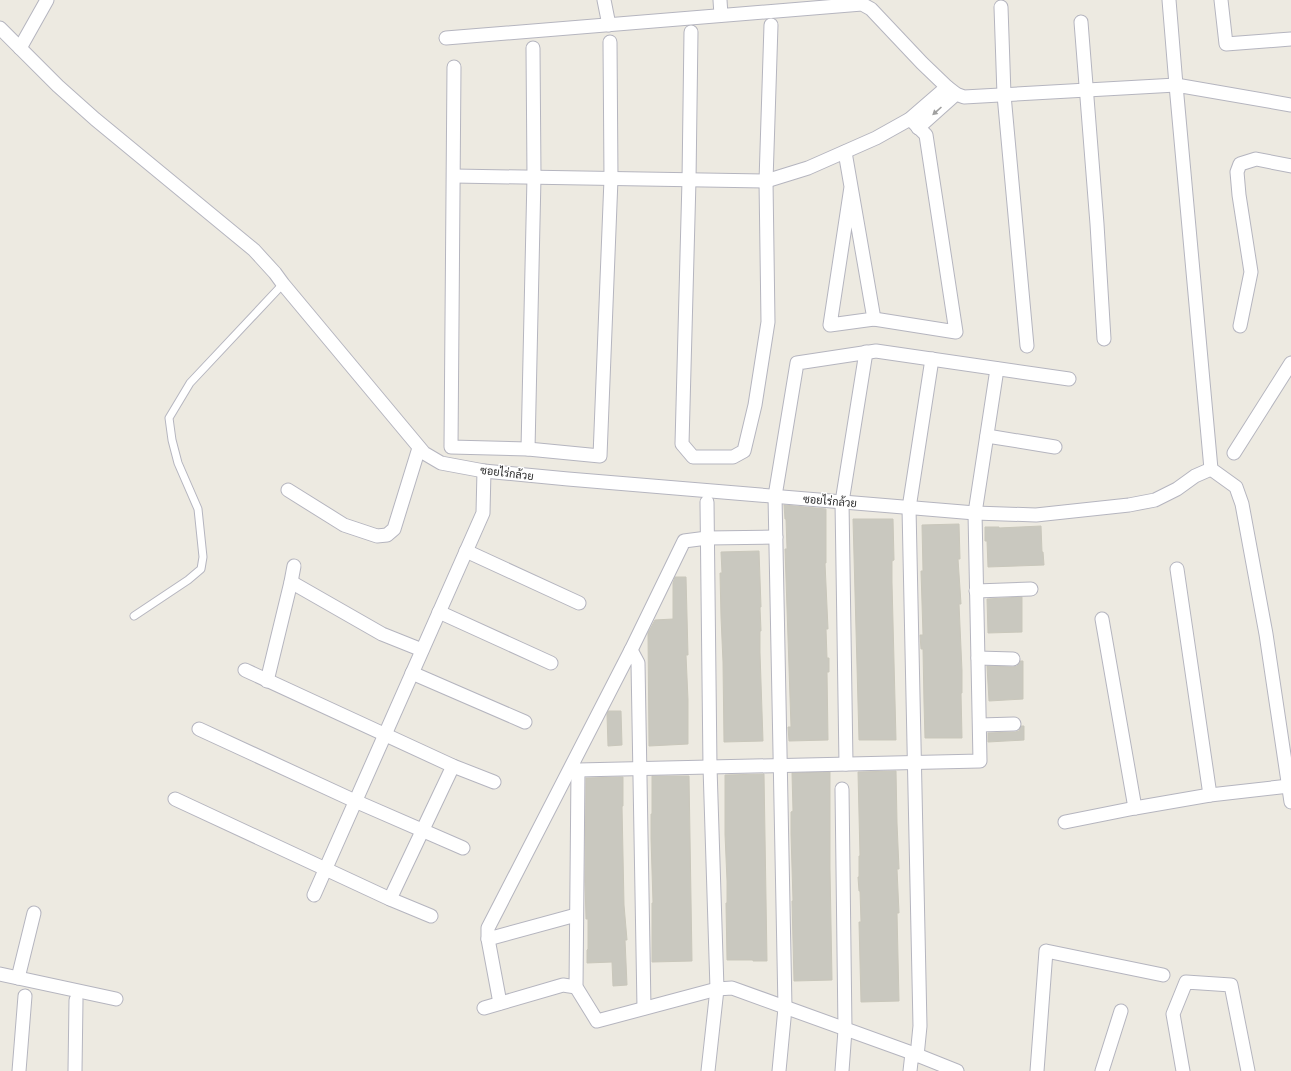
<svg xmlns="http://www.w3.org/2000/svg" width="1291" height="1071" viewBox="0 0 1291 1071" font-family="Overpass,Sarabun,sans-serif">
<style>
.building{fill:#c9c8bf;stroke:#c9c7bb}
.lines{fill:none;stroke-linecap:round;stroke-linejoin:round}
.service-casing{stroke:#b5b5bf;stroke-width:9}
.minor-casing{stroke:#b5b5bf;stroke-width:15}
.service{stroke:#fff;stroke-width:7}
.minor{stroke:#fff;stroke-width:13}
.oneway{fill:#a0a0a0}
.labels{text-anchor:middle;stroke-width:3;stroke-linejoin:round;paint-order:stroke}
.street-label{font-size:11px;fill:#2d2d2d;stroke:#fff}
</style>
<rect width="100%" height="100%" fill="#edeae1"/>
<g class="building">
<path d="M784,505L826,509V563H825L828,629H826L827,658H829V672H827L828,740L789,741L788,727H791L785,549H787L786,519H785Z"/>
<path d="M853,519H893L894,560L892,561V583L896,740H859Z"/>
<path d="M959,524L960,559H958L961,604H959L962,671V693H961L962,738H925L924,703L923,649H921L920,635H923L921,571H923L922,525Z"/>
<path d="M1041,526L1042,552H1043L1044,565L988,567L987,541H985V527H999V528Z"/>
<path d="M759,551L761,607H760L761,631H760V653L763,741L724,742L723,662L721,617L720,573H722L721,552Z"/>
<path d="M675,577H686L688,655H686L688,700V744L649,746L648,633L655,620L673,619V583Z"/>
<path d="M1022,597V632L988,633L987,599Z"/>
<path d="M1020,661H1023V699L989,701L987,666L1013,667L1017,666Z"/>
<path d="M608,711H621L622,745L608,746L607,714Z"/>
<path d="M1021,726H1024V740L988,742V733L1015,732L1019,731Z"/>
<path d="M896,771L897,823L899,869H897L899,913H897L899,1001L861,1002L859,922H861L860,891H859L858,877H859V856H860L858,772Z"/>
<path d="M830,772V869L832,980L794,981L792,901H793L791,834V812L793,811L792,773Z"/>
<path d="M764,774L767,961H753V960H727L726,903H727V881L725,834V775Z"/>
<path d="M652,776H689L692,961L652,962V903H653L651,838V814H652Z"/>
<path d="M623,777V806H622L624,905L627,940H625L627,985L613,986L612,962L587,963V950L588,949V919H586L585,882L586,778Z"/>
</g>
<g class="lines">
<defs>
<path id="service" d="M134,616L188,580L201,569L203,557L198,509L178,463L172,440L169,418L190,383L283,284"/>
<g id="minor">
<path d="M604,0L609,25"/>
<path d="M720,0L721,15"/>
<path d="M1221,0L1226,44L1291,39"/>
<path d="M1001,7L1004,95L1027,346"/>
<path d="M1081,22L1097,224L1104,339"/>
<path d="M0,28L58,86L95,119L254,250L275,273L283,284L424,453L441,463L484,471L568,479L975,513L1036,515L1129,505L1155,500L1177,489L1195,476L1211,469"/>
<path d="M691,32L689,180L682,444L693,457H733L744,451L755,405L768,322L766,181L771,25"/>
<path d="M446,38L862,4L871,9L922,63L947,87L956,94L964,97L1176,85L1169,0"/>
<path d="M20,48L47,0"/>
<path d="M454,67L451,447L528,449L600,456L611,179L610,42"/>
<path d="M1291,105L1176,85L1211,469L1236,487L1242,504L1266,634L1291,802"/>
<path d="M918,128L956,94"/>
<path d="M845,152L874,319L830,325L851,187"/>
<path d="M454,176L766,181L808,168L876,138L910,119L947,87"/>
<path d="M874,319L956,332L926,135L910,119"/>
<path d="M1240,326L1251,272L1239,195L1237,172L1240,164L1256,159L1291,166"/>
<path d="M987,436L1055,447"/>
<path d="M528,449L534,177L533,48"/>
<path d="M1234,453L1291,363"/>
<path d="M288,490L344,525L377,536L387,535L394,529L419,448"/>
<path d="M707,502L710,767L717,989L708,1071"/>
<path d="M466,551L579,603"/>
<path d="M1177,569L1210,795"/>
<path d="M291,582L382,634L422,650"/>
<path d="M976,591L1031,589"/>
<path d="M439,612L551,663"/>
<path d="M1102,619L1135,808"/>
<path d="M631,650L638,663L644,1008"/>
<path d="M978,658L1013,659"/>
<path d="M245,670L453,766L494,782"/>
<path d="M412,673L525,722"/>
<path d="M267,681L291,582L294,566"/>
<path d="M980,725L1014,724"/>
<path d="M199,729L355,801L463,848"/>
<path d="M846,764L842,502L866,352"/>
<path d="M572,766L578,770L980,761L975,513L997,369"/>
<path d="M578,770L576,987L597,1021L717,989L732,988L912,1053L957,1071"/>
<path d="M175,799L390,899L431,916"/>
<path d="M1065,822L1135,808L1210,795L1289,786"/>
<path d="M314,895L483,513L484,471"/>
<path d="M390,899L453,766"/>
<path d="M488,939L576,915"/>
<path d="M0,974L116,999"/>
<path d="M18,978L34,913"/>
<path d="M500,1003L488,939V928L631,650L684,541L707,538L776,537"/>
<path d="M484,1008L563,985L576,987"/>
<path d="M917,1056L920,1026L909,508L932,359"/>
<path d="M19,1071L25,996"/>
<path d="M75,1071L76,1000"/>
<path d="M779,1071L785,1008L775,496L797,363L876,351L1069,379"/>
<path d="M842,1071L845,1030L842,789"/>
<path d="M910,1071L912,1053"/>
<path d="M1037,1071L1046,951L1163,975"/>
<path d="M1102,1071L1121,1011"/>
<path d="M1183,1071L1173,1014L1186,982L1231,985L1248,1071"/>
</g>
</defs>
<use href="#service" class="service-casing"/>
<use href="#minor" class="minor-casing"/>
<use href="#service" class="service"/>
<use href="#minor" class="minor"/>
</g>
<defs><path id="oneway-solid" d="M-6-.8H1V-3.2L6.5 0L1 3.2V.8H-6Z"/></defs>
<use class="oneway" href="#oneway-solid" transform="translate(937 111) rotate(138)"/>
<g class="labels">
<g class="street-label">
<text transform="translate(507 473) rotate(7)" y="4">ซอยไร่กล้วย</text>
<text transform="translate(830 501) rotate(5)" y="4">ซอยไร่กล้วย</text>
</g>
</g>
</svg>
